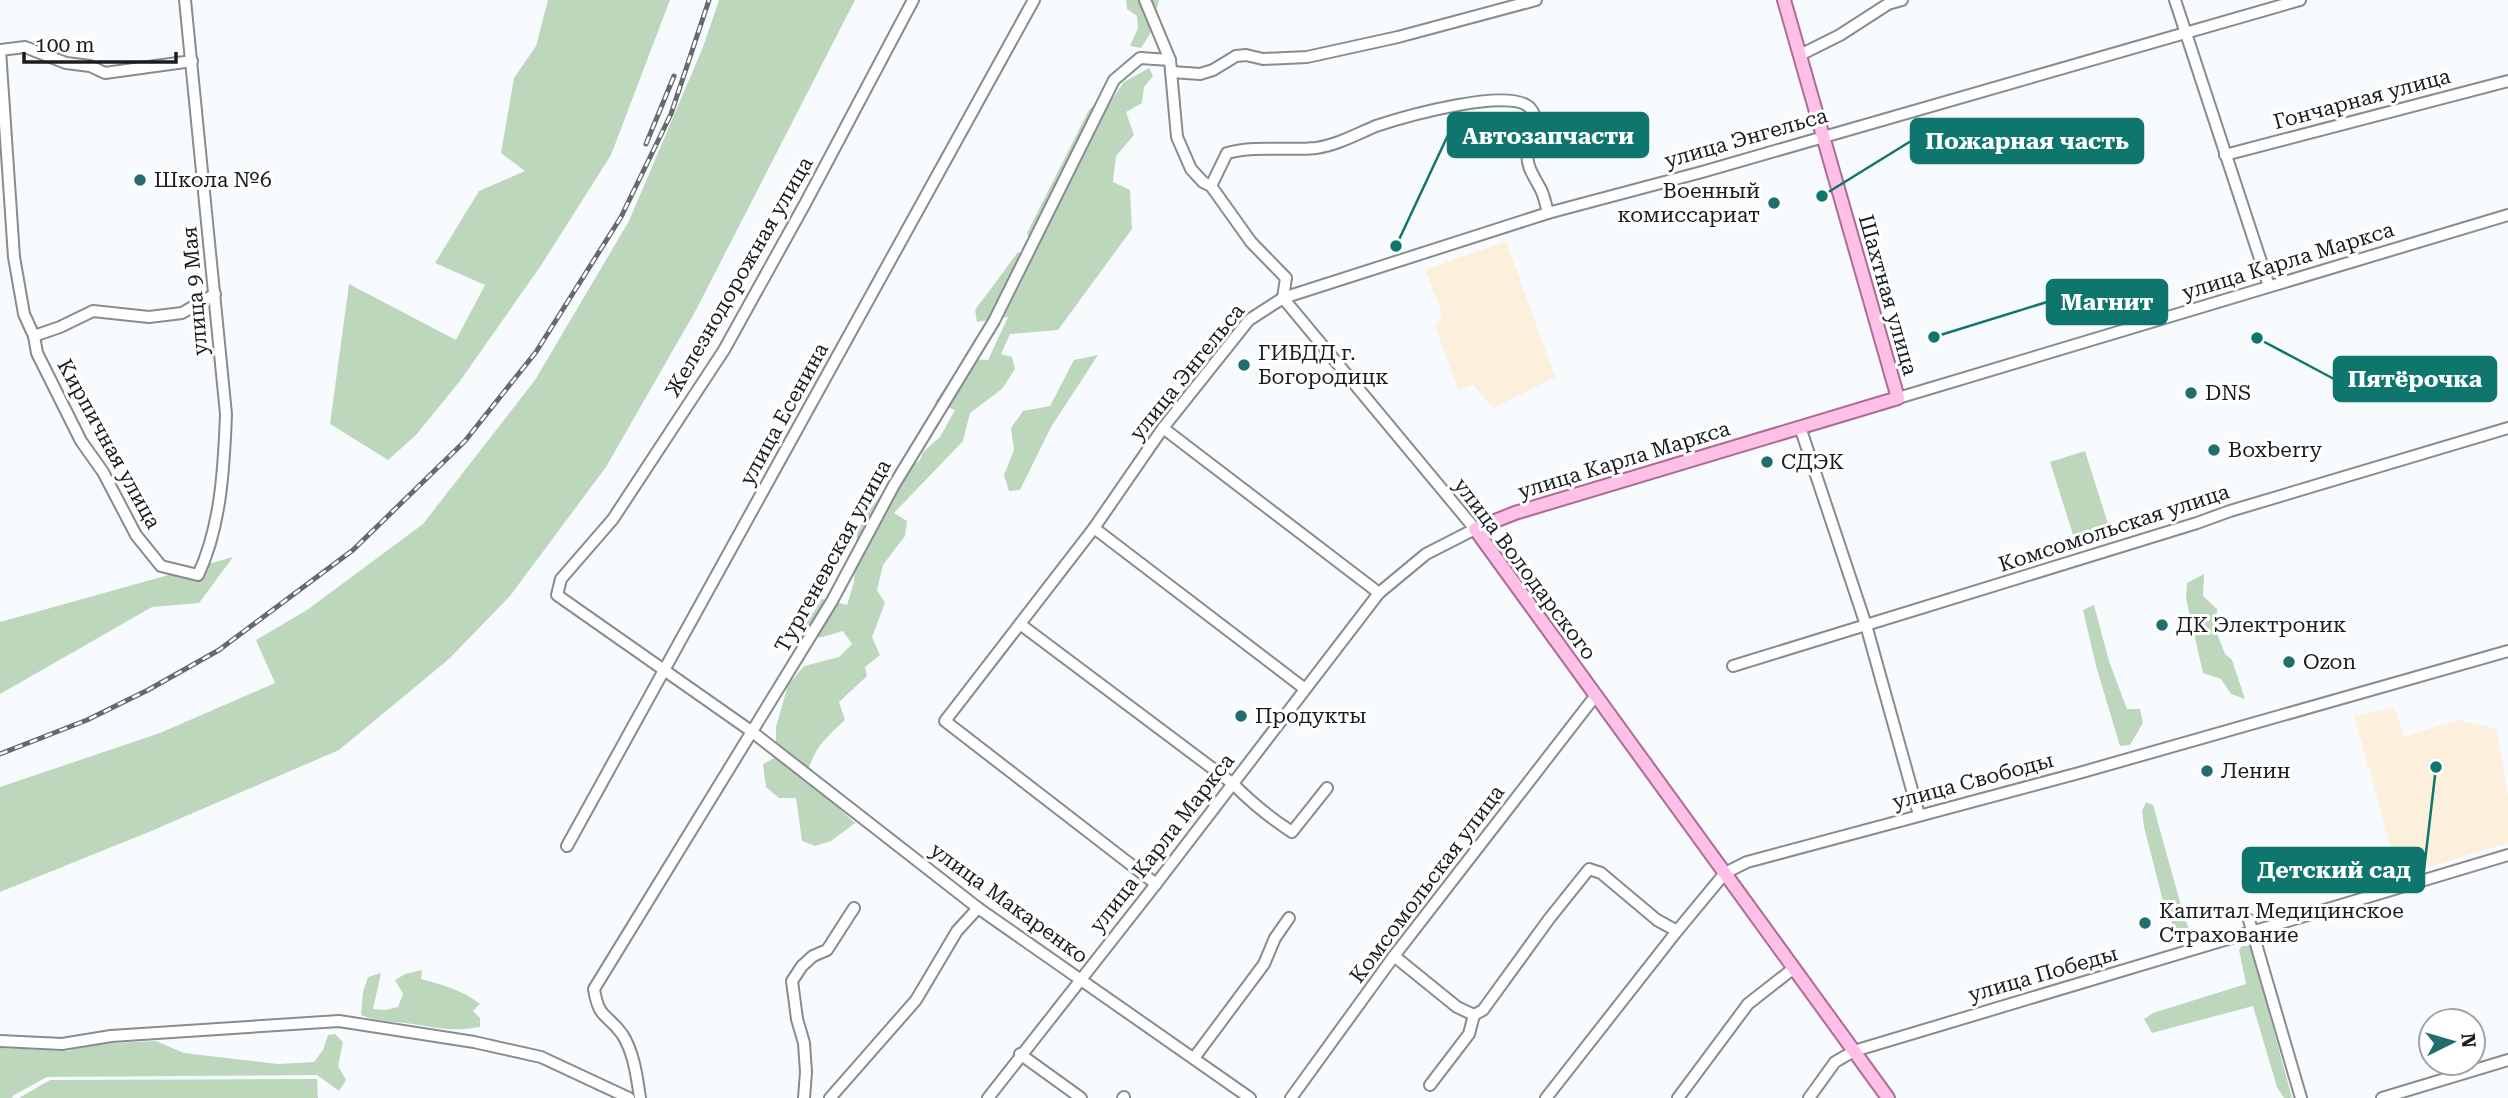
<svg xmlns="http://www.w3.org/2000/svg" width="2508" height="1098" viewBox="0 0 2508 1098" font-family="'Roboto Serif',serif">
<style>
.education{fill:#fcefdb}
.green{fill:#bcd7bb}
.lines{fill:none;stroke-linecap:round;stroke-linejoin:round}
.minor-casing{stroke:#878c90;stroke-width:14}
.major-casing{stroke:#ae6b95;stroke-width:16}
.minor{stroke:#fff;stroke-width:10}
.major{stroke:#fec0e6;stroke-width:12}
.rail-casing{stroke:#67696c;stroke-width:5}
.rail{stroke:#fff;stroke-width:2.5;stroke-dasharray:8;stroke-linecap:butt}
.poi-dot{fill:#226d6d;stroke:#fff;stroke-width:2.5}
.labels{text-anchor:middle;stroke-width:6;stroke-linejoin:round;paint-order:stroke}
.street-label{font-size:21px;fill:#1a1c1e;stroke:#fff}
.poi-label{font-size:21px;fill:#1a1c1e;stroke:#fff;text-anchor:start}
.leader{fill:none;stroke:#0f766e;stroke-width:2.5}
.callout-dot{fill:#0f766e;stroke:#fff;stroke-width:2.5}
.callout{fill:#0f766e;stroke:#0f766e;stroke-width:2.5}
.callout-label{font-size:23px;text-anchor:middle;font-weight:bold;fill:#fff}
</style>
<rect width="100%" height="100%" fill="#f8fbfe"/>
<g class="education">
<path d="M1506,241L1555,377L1494,408L1473,385L1458,390L1435,325L1443,316L1425,270Z"/>
<path d="M2394,707L2404,737L2459,720L2497,729L2508,796V843L2399,876L2354,716Z"/>
</g>
<g class="green">
<path d="M548,0H670L611,155L540,267L460,381L416,435L388,460L330,424L349,284L456,340L485,285L435,263L479,191L525,171L501,153L514,78L536,46Z"/>
<path d="M719,0H855L696,310L606,467L510,596L449,659L339,750L149,832L0,892V787L160,733L275,683L256,640L307,610L423,524L535,380L629,221L703,47Z"/>
<path d="M1126,0H1159L1150,34L1141,48L1130,46L1138,28L1137,16L1127,9Z"/>
<path d="M1149,68L1153,76L1144,87L1142,103L1126,112L1134,135L1116,156L1113,182L1130,190L1132,229L1058,330L1010,334L1001,354L1012,357L1015,369L1002,389L970,413L963,441L894,513L907,521L905,536L883,565L877,590L885,603L872,637L880,655L865,667L867,676L839,702L845,720C821,742 813,750 805,782L832,802L855,823L831,841L815,846L802,841L796,798H779L766,787L763,764L776,757V727L788,685L804,666L839,657L852,644L843,631L823,637L800,639L806,624L822,599L847,605L854,582L857,532L866,515L892,480L920,460L923,452L940,437L955,410L935,402L965,359L988,360L1008,317L977,322L975,310L1018,252L1034,257L1027,233L1089,110L1100,99L1109,104L1124,82Z"/>
<path d="M1098,355L1051,427L1020,490L1009,491L1004,475L1014,450L1011,428L1023,411L1050,406L1074,360Z"/>
<path d="M2085,451L2110,530L2075,541L2050,462Z"/>
<path d="M233,557L199,603L152,607L0,694V622Z"/>
<path d="M2204,574L2203,596L2217,609L2216,631L2225,654L2232,660L2245,699L2231,694L2221,679L2203,673L2186,598L2187,583Z"/>
<path d="M2094,605L2109,661L2127,709H2140L2143,723L2130,745L2120,746L2096,666L2083,610Z"/>
<path d="M2146,802L2153,805L2185,920L2192,935L2186,936L2175,929L2165,909L2144,827L2142,811Z"/>
<path d="M2242,946H2251L2292,1098H2284L2277,1087L2253,1006L2152,1033L2144,1019L2153,1013L2246,984L2239,950Z"/>
<path d="M422,970L421,979C440,984 465,991 480,1004L473,1011L480,1018V1027C450,1032 441,1028 412,1024C394,1021 378,1022 361,1015L363,992L368,977L381,973L373,1009L385,1010L398,1007L403,994L395,980L405,974Z"/>
<path d="M335,1034L343,1042L338,1066L346,1080L339,1091L317,1075L47,1077L14,1095L12,1098H0V1048L68,1051L90,1044L156,1041L184,1053L278,1064L314,1062L323,1050L328,1035Z"/>
<path d="M317,1079L318,1098H19L50,1080Z"/>
</g>
<g class="lines">
<defs>
<g id="minor">
<path d="M913,0L806,202L724,350L613,519L561,579L557,595L751,731L978,908L1250,1098"/>
<path d="M2175,0L2269,286"/>
<path d="M0,50L14,257L24,314L34,336L37,353L81,441L103,472L136,535L161,566L198,575C221,527 224,467 226,414L185,0"/>
<path d="M0,50L25,47L66,63L90,66L105,73L192,61"/>
<path d="M1800,55L1840,35L1888,4L1902,0"/>
<path d="M1172,72L1200,74L1213,70L1236,56L1246,55L1263,59L1307,57L1398,37L1536,0"/>
<path d="M2225,155L2508,81"/>
<path d="M1211,186L1227,153C1257,145 1286,151 1316,148C1337,145 1357,134 1376,126C1403,117 1511,86 1530,108C1542,121 1531,138 1528,153C1525,167 1537,180 1542,192C1545,199 1546,206 1548,213"/>
<path d="M34,336L60,327L93,311L149,317L182,313L215,294"/>
<path d="M1898,398L2508,215"/>
<path d="M1800,427L1866,625L1919,815"/>
<path d="M1163,428L1379,593"/>
<path d="M1094,528L1305,689"/>
<path d="M1020,624L1232,783C1251,802 1270,818 1292,832L1327,788"/>
<path d="M1733,666L2197,523L2230,511L2508,428"/>
<path d="M567,846L1034,0"/>
<path d="M1156,884L945,721L1094,528L1163,428L1249,320L1283,298L1548,213L1702,172L2300,0"/>
<path d="M2249,920L2301,1098"/>
<path d="M1394,956L1457,1007L1474,1015"/>
<path d="M1474,1015L1483,1010L1549,919L1589,869L1601,873L1657,920L1677,931"/>
<path d="M0,1041L62,1044L111,1036L339,1021L474,1042L541,1057L629,1098"/>
<path d="M1020,1054L1081,1098"/>
<path d="M1194,1058L1264,964L1275,938L1289,918"/>
<path d="M1430,1085L1469,1034L1474,1015"/>
<path d="M640,1098C637,1078 634,1052 622,1034C607,1013 599,1020 594,989L832,601L894,485L994,321L1114,80L1140,58L1170,60"/>
<path d="M804,1098L806,1072L804,1043L797,1019L792,981L802,966L813,956L827,950L854,908"/>
<path d="M830,1098L916,1000L957,931L978,908"/>
<path d="M988,1098L1156,884L1379,593L1426,554L1475,529L1283,298L1286,278L1251,242L1211,186L1203,182L1191,169L1177,137L1170,60L1145,0"/>
<path d="M1123,1098L1124,1097"/>
<path d="M1291,1098L1394,956L1596,695"/>
<path d="M1546,1098L1677,931L1725,873L1747,862L2079,773L2508,651"/>
<path d="M1678,1098L1748,1004L1794,968"/>
<path d="M1809,1098L1835,1062L1854,1051L2508,855"/>
<path d="M2382,1098L2508,1060"/>
</g>
<path id="major" d="M1784,0L1898,398L1515,513L1475,529L1888,1098"/>
</defs>
<use href="#minor" class="minor-casing"/>
<use href="#major" class="major-casing"/>
<use href="#minor" class="minor"/>
<use href="#major" class="major"/>
<defs>
<g id="rail">
<path d="M646,144L674,76"/>
<path d="M0,754L87,720L148,690L219,650L353,550L465,441L536,352L621,217L671,114L709,0"/>
</g>
</defs>
<use href="#rail" class="rail-casing"/>
<use href="#rail" class="rail"/>
</g>
<g class="poi-dot">
<circle cx="140" cy="180" r="7"/>
<circle cx="1774" cy="203" r="7"/>
<circle cx="1244" cy="365" r="7"/>
<circle cx="2191" cy="393" r="7"/>
<circle cx="2214" cy="450" r="7"/>
<circle cx="1767" cy="462" r="7"/>
<circle cx="2162" cy="625" r="7"/>
<circle cx="2289" cy="662" r="7"/>
<circle cx="1241" cy="716" r="7"/>
<circle cx="2207" cy="771" r="7"/>
<circle cx="2145" cy="923" r="7"/>
</g>
<g class="labels">
<g class="street-label">
<text transform="translate(2362 99) rotate(-15)" y="7">Гончарная улица</text>
<text transform="translate(1746 138) rotate(-16)" y="7">улица Энгельса</text>
<text transform="translate(2288 261) rotate(-17)" y="7">улица Карла Маркса</text>
<text transform="translate(739 277) rotate(-60)" y="7">Железнодорожная улица</text>
<text transform="translate(195 291) rotate(-95)" y="7">улица 9 Мая</text>
<text transform="translate(1888 295) rotate(74)" y="7">Шахтная улица</text>
<text transform="translate(1187 372) rotate(-51)" y="7">улица Энгельса</text>
<text transform="translate(784 414) rotate(-61)" y="7">улица Есенина</text>
<text transform="translate(109 444) rotate(61)" y="7">Кирпичная улица</text>
<text transform="translate(1624 460) rotate(-17)" y="7">улица Карла Маркса</text>
<text transform="translate(2114 528) rotate(-18)" y="7">Комсомольская улица</text>
<text transform="translate(833 556) rotate(-61)" y="7">Тургеневская улица</text>
<text transform="translate(1525 569) rotate(53)" y="7">улица Володарского</text>
<text transform="translate(1973 781) rotate(-15)" y="7">улица Свободы</text>
<text transform="translate(1162 843) rotate(-52)" y="7">улица Карла Маркса</text>
<text transform="translate(1427 884) rotate(-53)" y="7">Комсомольская улица</text>
<text transform="translate(1009 903) rotate(36)" y="7">улица Макаренко</text>
<text transform="translate(2043 974) rotate(-16)" y="7">улица Победы</text>
</g>
<g class="poi-label">
<text x="154" y="187">Школа №6</text>
<text x="1760" y="198" text-anchor="end">Военный<tspan x="1760" dy="24">комиссариат</tspan></text>
<text x="1258" y="360">ГИБДД г.<tspan x="1258" dy="24">Богородицк</tspan></text>
<text x="2205" y="400">DNS</text>
<text x="2228" y="457">Boxberry</text>
<text x="1781" y="469">СДЭК</text>
<text x="2176" y="632">ДК Электроник</text>
<text x="2303" y="669">Ozon</text>
<text x="1255" y="723">Продукты</text>
<text x="2221" y="778">Ленин</text>
<text x="2159" y="918">Капитал Медицинское<tspan x="2159" dy="24">Страхование</tspan></text>
</g>
</g>
<path class="leader" d="M1396 246L1448 135M1822 196L1911 141M1934 337L2047 302M2257 338L2334 379M2436 767L2424 870"/>
<g class="callout-dot">
<circle cx="1396" cy="246" r="7"/>
<circle cx="1822" cy="196" r="7"/>
<circle cx="1934" cy="337" r="7"/>
<circle cx="2257" cy="338" r="7"/>
<circle cx="2436" cy="767" r="7"/>
</g>
<g class="callout">
<rect x="1448" y="113" width="200" height="44" rx="7"/>
<rect x="1911" y="119" width="232" height="44" rx="7"/>
<rect x="2047" y="280" width="120" height="44" rx="7"/>
<rect x="2334" y="357" width="162" height="44" rx="7"/>
<rect x="2243" y="848" width="181" height="44" rx="7"/>
</g>
<g class="callout-label">
<text x="1548" y="144">Автозапчасти</text>
<text x="2027" y="149">Пожарная часть</text>
<text x="2107" y="310">Магнит</text>
<text x="2415" y="387">Пятёрочка</text>
<text x="2334" y="878">Детский сад</text>
</g>
<g transform="translate(2452 1042) rotate(85)"><circle r="33" fill="#ffffff" stroke="#a3a4a5" stroke-width="2"/>
<path d="M0-5L12 26L0 18L-12 26Z" fill="#226d6d"/>
<text y="-10" font-size="19" font-weight="bold" text-anchor="middle" fill="#1a1c1e">N</text>
</g>
<path d="M24 52v10h152v-10" fill="none" stroke="#1a1c1e" stroke-width="3.5"/>
<text x="35" y="52" font-size="21" fill="#1a1c1e" stroke="#ffffff" stroke-width="5" paint-order="stroke">100 m</text>
</svg>
